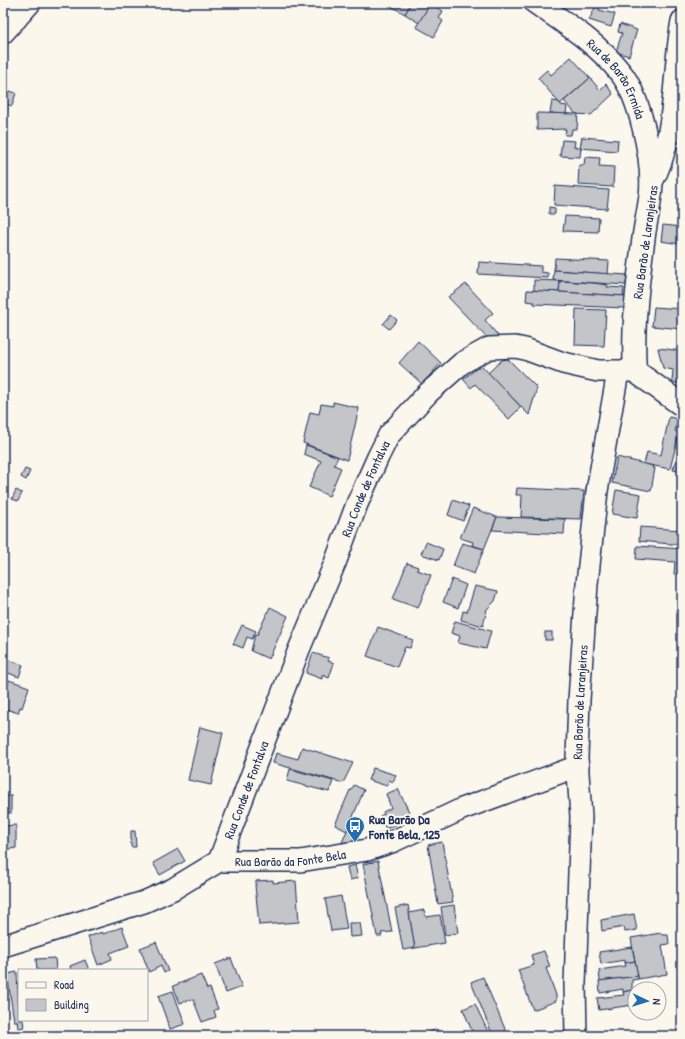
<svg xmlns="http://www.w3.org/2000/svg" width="685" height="1039" viewBox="0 0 685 1039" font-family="'Patrick Hand',sans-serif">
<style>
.building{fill:#c3c5c9;stroke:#1b2f5e}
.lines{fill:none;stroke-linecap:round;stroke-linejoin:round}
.minor-casing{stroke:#1b2f5e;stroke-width:24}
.secondary-casing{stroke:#1b2f5e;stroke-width:25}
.minor{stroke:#fbf7ec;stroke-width:21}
.secondary{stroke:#fbf7ec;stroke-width:22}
.labels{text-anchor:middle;stroke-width:4;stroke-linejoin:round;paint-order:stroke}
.street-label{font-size:13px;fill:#1b2f5e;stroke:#fbf7ec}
.poi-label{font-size:13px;font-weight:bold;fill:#1b2f5e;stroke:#fbf7ec;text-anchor:start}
</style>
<rect width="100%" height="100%" fill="#fbf7ec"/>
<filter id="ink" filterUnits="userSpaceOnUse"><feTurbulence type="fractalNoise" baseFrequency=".025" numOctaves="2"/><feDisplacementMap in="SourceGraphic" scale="8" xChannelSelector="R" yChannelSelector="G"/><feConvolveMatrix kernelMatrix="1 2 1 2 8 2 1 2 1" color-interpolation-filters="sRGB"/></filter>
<g filter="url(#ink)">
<g class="building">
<path d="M390,3H411L405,14L389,5Z"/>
<path d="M411,3H431L419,23L405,14Z"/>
<path d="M430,4L443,11L439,18L443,21L434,37L416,27Z"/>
<path d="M597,4L600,6L599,10L615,14L611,27L589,20Z"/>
<path d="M620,24L637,30L629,56L616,52L622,33L618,32Z"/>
<path d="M571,57L590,78L560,104L538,78L547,70L551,75Z"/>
<path d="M590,78L600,90L606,84L613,94L591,115L576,114L564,101Z"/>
<path d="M3,89L16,93L12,106L3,103Z"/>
<path d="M552,101L559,102L561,105L567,106L566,114L550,113Z"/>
<path d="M3,106L8,108L3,121Z"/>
<path d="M537,113L578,114L577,129H572L571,135H565L566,129L537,130Z"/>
<path d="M678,132H682V144L677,143Z"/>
<path d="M582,137L618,140L617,151L580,148Z"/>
<path d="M562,140L575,141L574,147L581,148L580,157L560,156Z"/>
<path d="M585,157L600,158L599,166L614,167L613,187L578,185L579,165H584Z"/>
<path d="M555,186L609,190L607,209L554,205Z"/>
<path d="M549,207L555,208V214H549Z"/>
<path d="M565,216L599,218L598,232L563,231Z"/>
<path d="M663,225L682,227L680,244L661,241Z"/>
<path d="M555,258L609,261L608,274L554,270Z"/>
<path d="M479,262L541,266V272L548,273V278L478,274Z"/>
<path d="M554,270L627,275L626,285L553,280Z"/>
<path d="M534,280L560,281L559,292L534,291Z"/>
<path d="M560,281L593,283L608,285L607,287L624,288L623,296L559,292Z"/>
<path d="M466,284L493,313L485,320L499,337L487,338L448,297Z"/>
<path d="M527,290L626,296L625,308L534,304V302L526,301Z"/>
<path d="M654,307L682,309V329L652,326Z"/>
<path d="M576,309L606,310L604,346L575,345Z"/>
<path d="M391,315L397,320L389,329L383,324Z"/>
<path d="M418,341L441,363L422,384L399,363Z"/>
<path d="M658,348L682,351V384L672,382L673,370L663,368Z"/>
<path d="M508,359L537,388L529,415L488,373L502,360Z"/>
<path d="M481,365L521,407L509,419L475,384L471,388L463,379Z"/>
<path d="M333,402L359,408L347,460L303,443L310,412L319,414L321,404L333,406Z"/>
<path d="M669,417L678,419L675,431L679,433L670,469L644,464L647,452L661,455Z"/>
<path d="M306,445L338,457L334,465L341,468L329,496L309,487L321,461L304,454Z"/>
<path d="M681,445H682V472L673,470Z"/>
<path d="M617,457L653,466L652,468H655L651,491L612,483Z"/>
<path d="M25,469L30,471L26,480L21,477Z"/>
<path d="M517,488L584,491L581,519L521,517L522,495H516Z"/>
<path d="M16,490L22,493L18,501L12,499Z"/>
<path d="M616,490L641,494L637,518L612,514Z"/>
<path d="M453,500L469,506L463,521L448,515Z"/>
<path d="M473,508L497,517L484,549L472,545L473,542L460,538Z"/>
<path d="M497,517L565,519L564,534L492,530Z"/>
<path d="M640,527L682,530V545L639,541Z"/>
<path d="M426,542L443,549L439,560L421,554Z"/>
<path d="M462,543L484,549L474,574L453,566Z"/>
<path d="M637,546L682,549V575L674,574L675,562L636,559Z"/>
<path d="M407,563L418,567L417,570L431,575L418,608L393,599Z"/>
<path d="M452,579L466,585L458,608L443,602Z"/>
<path d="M475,586L498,591L495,601L487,609L483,626L461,620L463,611L467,612Z"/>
<path d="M270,607L288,616L269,659L251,651L255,634L257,635Z"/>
<path d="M455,621L491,631L486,649L458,643L460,636L451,633Z"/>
<path d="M242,625L256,631L252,639L247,637L243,648L233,644Z"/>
<path d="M378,627L413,640L410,648L405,647L397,667L367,656Z"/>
<rect x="545" y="632" width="7" height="8"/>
<path d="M313,653L329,658L328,661L334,663L329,678L322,675V679L306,673Z"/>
<path d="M3,658L23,665L19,677L3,671Z"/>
<path d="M9,680L29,687L22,708L20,707L18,713L3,708V697Z"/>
<path d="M200,727L223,733L211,785L188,780Z"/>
<path d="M302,747L353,763L343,783L273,763L276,753L298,759Z"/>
<path d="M373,768L396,775L393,782L389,780L387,786L368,780Z"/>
<path d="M290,769L333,781L329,792L287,781Z"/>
<path d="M354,785L364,790L347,831L335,825L350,790L351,791Z"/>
<path d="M398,789L412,818L386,829L380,816L384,814L383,812L391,808L386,794Z"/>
<rect x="3" y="796" width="8" height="17"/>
<path d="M357,822L363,824L356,841L341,845L350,823L356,826Z"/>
<path d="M16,825V848L4,850L3,826Z"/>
<path d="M131,831H135L136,847H131Z"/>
<path d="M442,842L453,902L438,904L428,845Z"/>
<path d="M178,849L185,861L160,875L153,863Z"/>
<path d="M378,861L392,932L381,933L382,936H377L363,864Z"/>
<path d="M355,865L358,878L350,880L347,867Z"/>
<path d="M3,867H8L7,876H3Z"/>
<path d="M273,880V883L296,881L299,922L259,925L255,885H256V881Z"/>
<path d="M341,896L347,929L331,931L325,899Z"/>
<path d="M408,905L415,948L403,950L395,908Z"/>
<path d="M454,905L458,933L445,935L441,907Z"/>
<path d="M424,910L426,917L440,915L445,943L415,948L409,913Z"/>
<path d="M634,914L637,930L625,932L624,927L602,931L601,920Z"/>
<path d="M349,923H360L362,936L350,937Z"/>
<path d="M122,927L129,946L110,953L112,959L98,965L88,937L102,932L103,934Z"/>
<path d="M661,933L662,935H668L669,944L662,945L667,974L638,979L631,938Z"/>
<path d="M156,942L168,971L164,973L161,966L149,972L140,948Z"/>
<path d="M632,947L635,961L625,963V960L601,964L599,952Z"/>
<path d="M544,951L550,967L546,968L556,995V1001L533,1010L518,970L534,965L531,955Z"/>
<path d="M55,958L56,970H37L36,959Z"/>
<path d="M231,958L242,987L226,993L215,964Z"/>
<path d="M85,960L89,970H71L70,966Z"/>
<path d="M635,961L638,976L600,981L599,970L626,966L625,963Z"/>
<path d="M17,972L19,1020H23L24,1027L18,1028L17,1021H14L7,974Z"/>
<path d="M201,975L207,989L210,988L218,1009L214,1010L216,1017L202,1022L193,999L180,1003L173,986Z"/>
<path d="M638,976V979L632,980V990L623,992V989L600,993L599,981Z"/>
<path d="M483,977L508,1036H493L471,982Z"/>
<path d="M632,990L633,994L630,995L632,1005L599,1010L597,998L624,995L623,992Z"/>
<path d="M173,991L185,1024L170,1029L158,996Z"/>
<path d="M475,1004L490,1036H474L463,1009Z"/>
<path d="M437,1029L440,1036H420Z"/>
<path d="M376,1030L379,1036H367L366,1033Z"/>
<path d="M682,1032V1036H664Z"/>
</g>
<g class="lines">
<defs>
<g id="minor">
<path d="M3,4L16,19"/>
<path d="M3,33L30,3"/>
<path d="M651,184C678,135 672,75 682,21"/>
<path id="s1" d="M219,861L298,652L335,563L357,504L378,457L389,435L428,393L462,363L489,348L515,347L525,349L563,363L598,371H635"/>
<path id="s2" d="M3,946L144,902L173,889L219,861H300L367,850L394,841L462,809L578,766"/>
<path id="s3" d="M576,1036L575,984L581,817L577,758L579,700L587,584L597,491L618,372"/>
</g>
<g id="secondary">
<path id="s4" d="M536,3C565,23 597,43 620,72C640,96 653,159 651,190C650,205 646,220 644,235C638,280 632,326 635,371L682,405"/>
</g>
</defs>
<use href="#minor" class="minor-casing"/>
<use href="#secondary" class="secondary-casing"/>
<use href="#minor" class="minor"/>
<use href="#secondary" class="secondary"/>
</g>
</g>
<defs>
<symbol id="bus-pin" viewBox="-11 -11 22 30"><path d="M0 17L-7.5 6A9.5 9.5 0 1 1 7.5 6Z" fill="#1f6fb2" stroke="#fbf7ec"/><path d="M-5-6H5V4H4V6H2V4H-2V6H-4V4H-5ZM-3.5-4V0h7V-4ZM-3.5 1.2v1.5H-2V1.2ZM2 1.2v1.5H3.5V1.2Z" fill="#fff"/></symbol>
</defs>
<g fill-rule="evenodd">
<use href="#bus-pin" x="344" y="815" width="22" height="30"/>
</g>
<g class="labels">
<g class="street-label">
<text dy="5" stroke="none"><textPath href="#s4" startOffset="113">Rua de Barão Ermida</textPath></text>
<text transform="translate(645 242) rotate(-82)" y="5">Rua Barão de Laranjeiras</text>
<text dy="5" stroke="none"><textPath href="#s1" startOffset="400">Rua Conde de Fontalva</textPath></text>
<text dy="5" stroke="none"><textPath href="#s3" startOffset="334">Rua Barão de Laranjeiras</textPath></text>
<text dy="5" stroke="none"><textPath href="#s1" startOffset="76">Rua Conde de Fontalva</textPath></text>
<text dy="5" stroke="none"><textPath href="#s2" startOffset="305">Rua Barão da Fonte Bela</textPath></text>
</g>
<g class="poi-label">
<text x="369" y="824">Rua Barão Da<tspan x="369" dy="15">Fonte Bela, 125</tspan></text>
</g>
</g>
<rect width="685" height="1039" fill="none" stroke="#fbf7ec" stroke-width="16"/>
<rect x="8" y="8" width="669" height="1023" fill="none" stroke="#1b2f5e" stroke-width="1.5" filter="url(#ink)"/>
<rect x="18" y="969" width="130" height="52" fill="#fbf7ec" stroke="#a1a7b3"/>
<rect x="26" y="982" width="20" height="6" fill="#fbf7ec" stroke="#a1a7b3"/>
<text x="54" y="989" font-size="12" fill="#1b2f5e">Road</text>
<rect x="26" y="999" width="20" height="12" fill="#c3c5c9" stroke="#a1a7b3"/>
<text x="54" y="1009" font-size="12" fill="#1b2f5e">Building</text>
<g transform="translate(647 1001) rotate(94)"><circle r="19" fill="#fbf7ec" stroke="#a1a7b3"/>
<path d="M0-3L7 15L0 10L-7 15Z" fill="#1f6fb2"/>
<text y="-6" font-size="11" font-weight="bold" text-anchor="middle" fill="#1b2f5e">N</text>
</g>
</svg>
